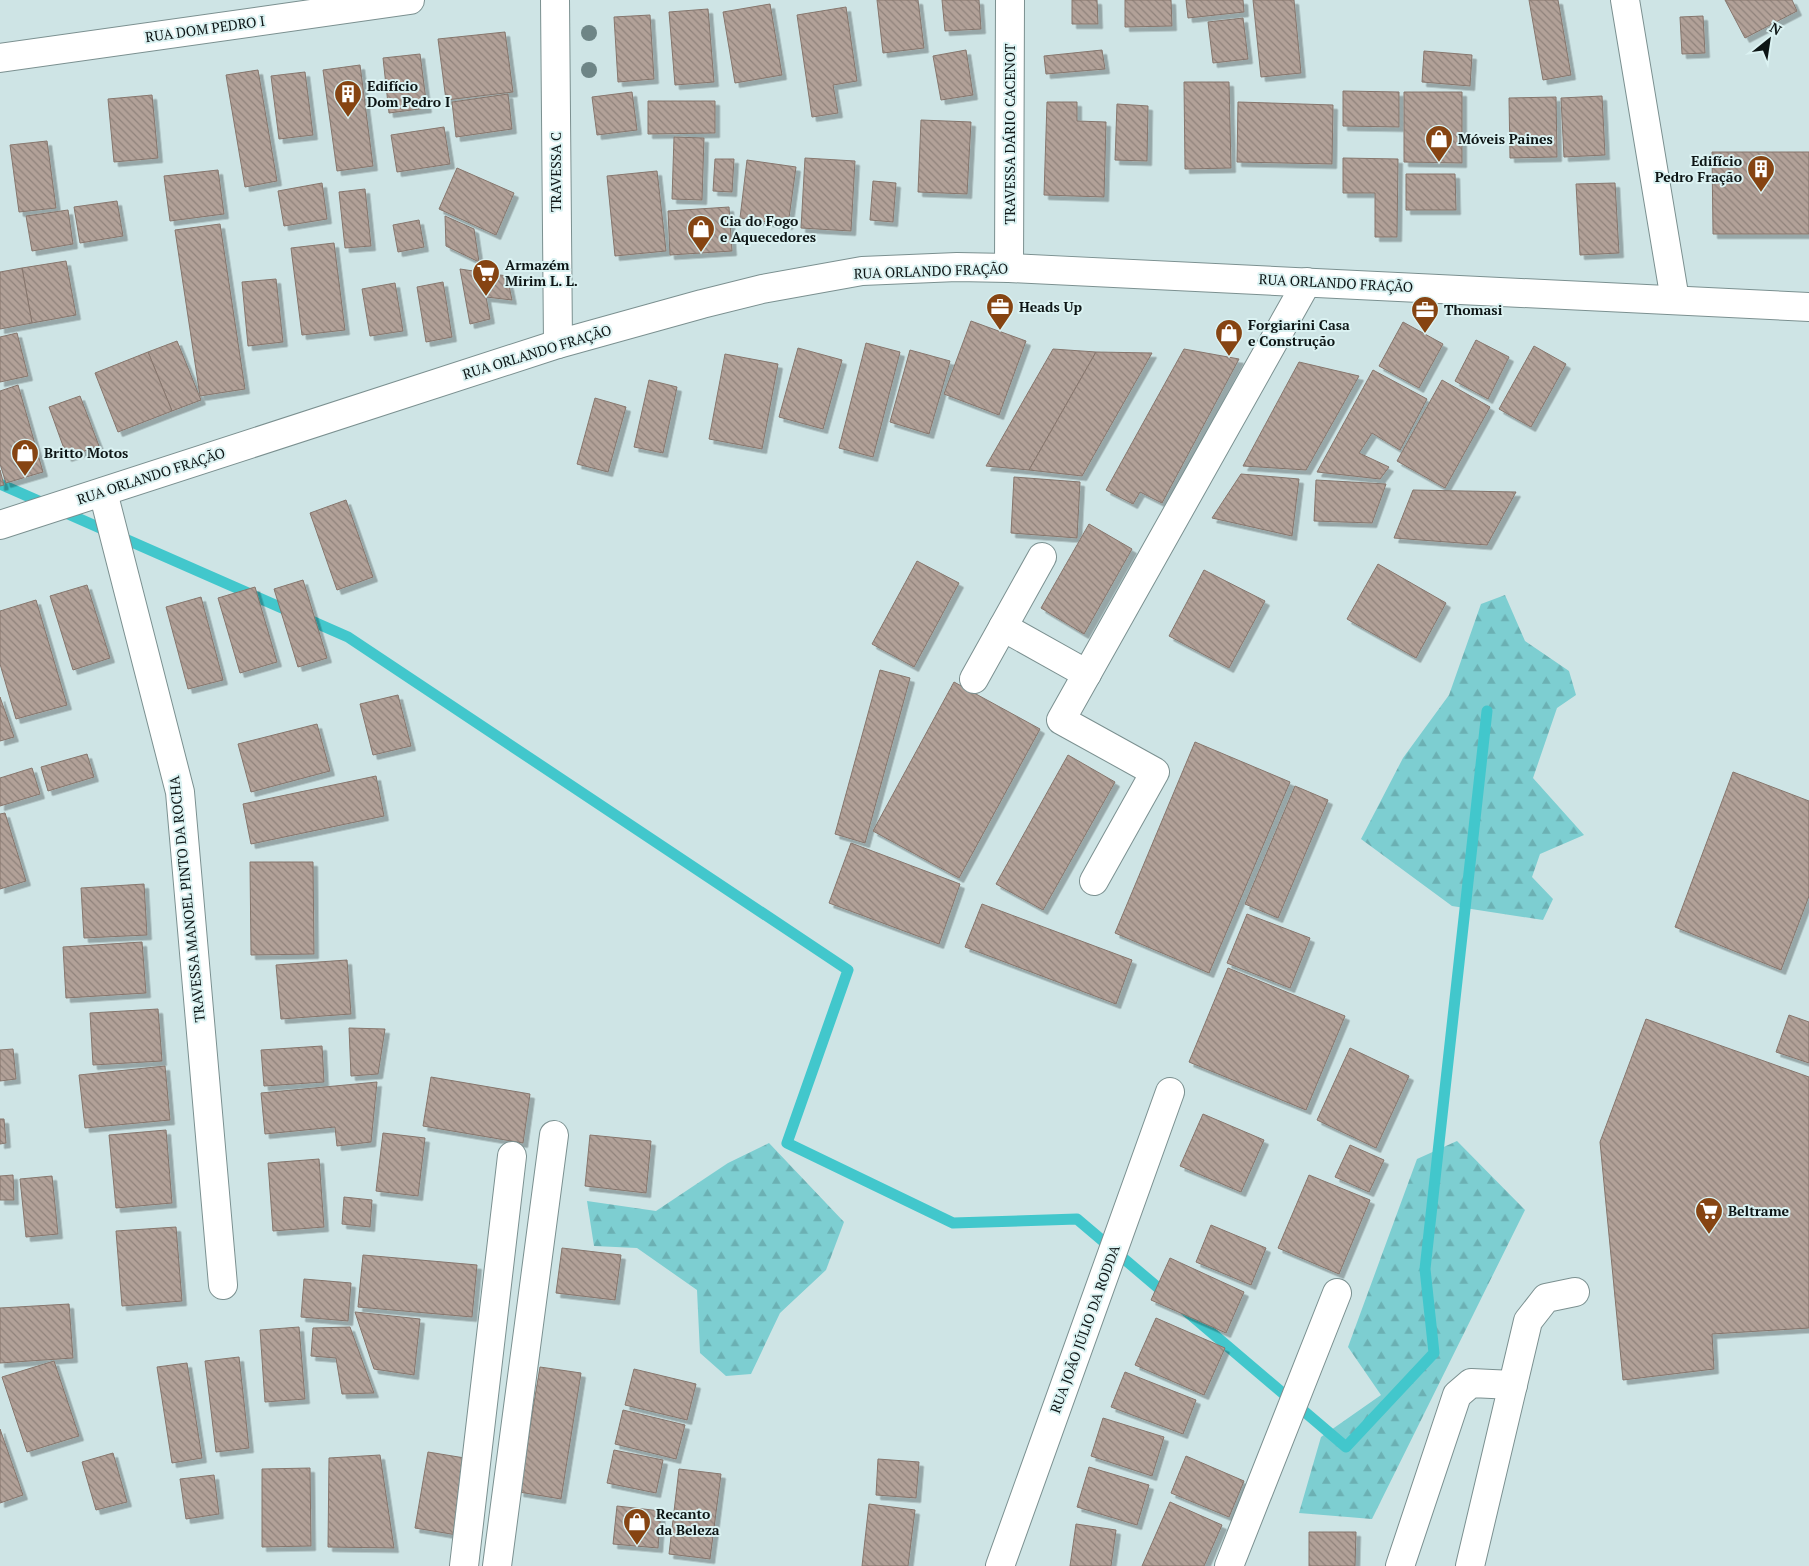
<svg xmlns="http://www.w3.org/2000/svg" width="1809" height="1566" viewBox="0 0 1809 1566" font-family="'PT Serif',serif">
<style>
.forest{fill:url(#forest-firs)}
.lines{fill:none;stroke-linecap:round;stroke-linejoin:round}
.stream{stroke:#42c7cc;stroke-width:11}
.building{fill:url(#building-back-hatch);stroke:#86766d;filter:url(#shadow)}
.minor-casing{stroke:#7b9090;stroke-width:30}
.minor{stroke:#fff;stroke-width:28}
.tree{fill:#6e8586}
.labels{text-anchor:middle;stroke-width:4;stroke-linejoin:round;paint-order:stroke}
.street-label{font-size:14px;fill:#0d1515;stroke:#dbf2f2}
.poi-label{font-size:14px;font-weight:bold;fill:#0d1515;stroke:#dbf2f2;text-anchor:start}
</style>
<defs>
<pattern id="forest-firs" width="22" height="20" patternUnits="userSpaceOnUse" patternTransform="scale(1.25)"><rect width="22" height="20" fill="#7dced1"/><path d="M5 1l3.5 6h-7zM16 11l3.5 6h-7z" fill="#6bb0b3"/></pattern>
<pattern id="building-back-hatch" width="6" height="6" patternUnits="userSpaceOnUse" patternTransform="scale(1.25)"><rect width="6" height="6" fill="#b2a198"/><path d="M-1 5l2 2M0 0l6 6M5-1l2 2" fill="none" stroke="#8f827b"/></pattern>
<filter id="shadow"><feDropShadow dx="4.5" dy="4.5" stdDeviation="0" flood-color="#0004"/></filter>
</defs>
<rect width="100%" height="100%" fill="#cee4e5"/>
<g class="forest">
<path d="M1505,595L1525,641L1569,671L1576,695L1557,708L1533,778L1584,835L1540,854L1532,877L1553,899L1543,920L1452,906L1361,839L1403,758L1449,695L1481,604Z"/>
<path d="M1457,1141L1525,1210L1372,1519L1299,1513L1321,1437L1381,1395L1348,1347L1417,1159Z"/>
<path d="M769,1143L844,1222L826,1270L780,1313L751,1374L726,1376L700,1353L697,1290L637,1248L594,1246L587,1201L656,1211L728,1163Z"/>
</g>
<g class="lines">
<g class="stream">
<path d="M0,484L348,637L848,970L787,1143L953,1223L1077,1219L1169,1297"/>
<path d="M1185,1310L1346,1447L1434,1353L1425,1269L1487,711"/>
</g>
</g>
<g class="building">
<path d="M877,0H918L924,48L883,53Z"/>
<path d="M942,0H979L981,29L945,31Z"/>
<path d="M1072,0H1097L1098,24H1072Z"/>
<path d="M1125,0H1171L1172,26L1125,27Z"/>
<path d="M1186,0H1243L1244,12L1188,18Z"/>
<path d="M1253,0H1294L1301,73L1261,77Z"/>
<path d="M1529,0H1558L1571,75L1543,80Z"/>
<path d="M1725,0H1792L1797,11L1745,38Z"/>
<path d="M770,4L782,75L735,83L723,12Z"/>
<path d="M846,7L857,81L833,85L838,113L812,117L797,15Z"/>
<path d="M708,9L714,82L675,85L669,12Z"/>
<path d="M650,15L654,79L618,82L614,17Z"/>
<path d="M1703,16L1705,53L1682,54L1680,17Z"/>
<path d="M1243,18L1248,59L1213,63L1208,22Z"/>
<path d="M505,32L513,92L446,100L438,39Z"/>
<path d="M966,50L973,95L941,100L933,56Z"/>
<path d="M1102,50L1105,69L1046,74L1044,56Z"/>
<path d="M1424,51L1472,55L1470,86L1422,82Z"/>
<path d="M420,54L427,108L389,113L383,58Z"/>
<path d="M360,65L373,166L337,171L323,70Z"/>
<path d="M258,70L277,181L245,187L226,75Z"/>
<path d="M305,72L313,135L279,139L271,76Z"/>
<path d="M1184,82H1229L1231,168L1185,169Z"/>
<path d="M1343,91L1399,92V127L1343,126Z"/>
<path d="M632,92L637,130L597,135L592,97Z"/>
<path d="M1404,92H1462V163L1404,162Z"/>
<path d="M508,94L512,129L456,137L452,102Z"/>
<path d="M152,95L158,158L114,162L108,99Z"/>
<path d="M1602,96L1605,155L1564,157L1561,98Z"/>
<path d="M1556,97L1557,157L1510,158L1509,98Z"/>
<path d="M648,101H715V133L648,134Z"/>
<path d="M1047,102H1077V121L1106,122L1104,197L1044,195Z"/>
<path d="M1238,102L1333,105L1332,164L1237,162Z"/>
<path d="M1117,104L1148,106L1147,161L1115,160Z"/>
<path d="M921,120L971,122L967,194L918,192Z"/>
<path d="M444,127L450,164L397,172L391,135Z"/>
<path d="M674,137L704,138L702,200L672,199Z"/>
<path d="M47,141L56,208L19,212L10,145Z"/>
<path d="M1712,152H1809V234H1713Z"/>
<path d="M805,158L855,161L851,231L801,228Z"/>
<path d="M1343,158L1398,159L1397,237H1375V193H1343Z"/>
<path d="M715,159H734L732,192L713,191Z"/>
<path d="M747,160L796,167L788,225L740,218Z"/>
<path d="M457,168L514,193L496,235L439,209Z"/>
<path d="M218,170L224,214L170,221L164,176Z"/>
<path d="M657,171L666,251L615,256L607,176Z"/>
<path d="M1406,174H1455L1456,210H1406Z"/>
<path d="M873,181L896,183L893,222L870,220Z"/>
<path d="M322,183L327,219L284,226L278,191Z"/>
<path d="M1615,183L1619,253L1580,255L1576,184Z"/>
<path d="M365,189L371,246L345,248L339,192Z"/>
<path d="M117,201L123,236L80,243L74,207Z"/>
<path d="M729,207L732,251L670,255L668,211Z"/>
<path d="M68,210L73,244L32,251L26,216Z"/>
<path d="M445,216L474,229L479,262L446,246Z"/>
<path d="M419,220L424,247L398,252L393,225Z"/>
<path d="M220,224L245,389L200,396L175,230Z"/>
<path d="M334,243L345,330L302,335L291,248Z"/>
<path d="M66,261L76,315L32,323L22,268Z"/>
<path d="M22,268L32,323L0,329V272Z"/>
<path d="M460,269L507,276L512,300L486,297L490,319L470,324Z"/>
<path d="M276,279L283,342L248,346L242,282Z"/>
<path d="M443,282L452,337L426,342L417,287Z"/>
<path d="M395,283L403,331L370,336L362,289Z"/>
<path d="M971,321L1026,341L999,415L944,394Z"/>
<path d="M1403,322L1443,344L1419,388L1379,366Z"/>
<path d="M17,333L28,376L0,382V337Z"/>
<path d="M1476,340L1509,357L1488,399L1455,381Z"/>
<path d="M177,341L201,400L172,411L148,352Z"/>
<path d="M866,343L900,352L873,457L839,448Z"/>
<path d="M1534,346L1566,364L1531,427L1499,409Z"/>
<path d="M798,348L842,360L823,429L779,417Z"/>
<path d="M1053,349L1096,352L1029,470L986,466Z"/>
<path d="M1184,349L1239,359L1162,503L1140,492L1133,504L1106,490Z"/>
<path d="M910,350L950,361L929,434L890,422Z"/>
<path d="M148,352L172,411L118,432L95,373Z"/>
<path d="M1096,352L1152,353L1082,476L1029,470Z"/>
<path d="M725,354L778,364L762,449L709,439Z"/>
<path d="M1299,362L1359,376L1306,470L1243,466Z"/>
<path d="M1373,370L1427,399L1400,450L1372,433L1359,453L1389,467L1380,479L1317,472Z"/>
<path d="M649,380L677,387L663,453L634,447Z"/>
<path d="M1442,380L1490,407L1445,488L1397,461Z"/>
<path d="M18,385L43,472L6,483L0,464V391Z"/>
<path d="M80,396L99,446L67,457L49,407Z"/>
<path d="M595,398L626,407L608,472L577,464Z"/>
<path d="M0,470L4,485L0,486Z"/>
<path d="M1241,474L1299,479L1292,536L1212,518Z"/>
<path d="M1014,477L1080,482L1077,538L1011,533Z"/>
<path d="M1316,480L1386,484L1372,523L1314,521Z"/>
<path d="M1413,490L1516,492L1487,545L1394,538Z"/>
<path d="M346,500L373,577L337,590L310,513Z"/>
<path d="M1089,524L1132,549L1084,634L1041,608Z"/>
<path d="M917,561L959,583L914,667L872,644Z"/>
<path d="M1378,564L1446,603L1416,658L1347,619Z"/>
<path d="M1204,570L1265,601L1229,668L1169,636Z"/>
<path d="M303,580L327,658L298,667L274,589Z"/>
<path d="M87,585L110,658L73,670L50,596Z"/>
<path d="M255,587L277,662L240,673L218,598Z"/>
<path d="M201,597L223,680L188,689L166,607Z"/>
<path d="M36,600L67,705L16,719L0,664V611Z"/>
<path d="M880,670L910,678L865,843L835,834Z"/>
<path d="M954,682L1040,729L959,878L873,831Z"/>
<path d="M398,695L411,746L373,755L360,704Z"/>
<path d="M0,697L14,737L0,741Z"/>
<path d="M317,724L330,771L251,792L238,744Z"/>
<path d="M1195,742L1290,782L1209,973L1115,933Z"/>
<path d="M87,754L94,777L48,791L41,767Z"/>
<path d="M1068,755L1115,782L1043,910L996,884Z"/>
<path d="M32,768L40,794L0,806V778Z"/>
<path d="M1733,772L1809,801V896L1781,970L1675,927Z"/>
<path d="M376,776L384,816L251,844L243,804Z"/>
<path d="M1295,786L1328,800L1278,918L1245,904Z"/>
<path d="M5,813L26,881L0,889V814Z"/>
<path d="M851,843L960,884L939,944L829,903Z"/>
<path d="M250,862H313L314,954L251,955Z"/>
<path d="M144,884L147,935L84,938L81,888Z"/>
<path d="M982,904L1132,960L1116,1004L965,947Z"/>
<path d="M1247,914L1310,938L1290,988L1227,963Z"/>
<path d="M142,942L146,993L66,998L63,947Z"/>
<path d="M347,960L351,1014L281,1019L276,965Z"/>
<path d="M1228,968L1345,1016L1306,1110L1189,1062Z"/>
<path d="M158,1009L162,1061L93,1065L90,1013Z"/>
<path d="M1789,1015L1809,1022V1063L1776,1052Z"/>
<path d="M1646,1019L1809,1077V1328L1712,1334L1714,1369L1623,1380L1600,1142Z"/>
<path d="M349,1028L385,1029L378,1074L351,1076Z"/>
<path d="M322,1046L324,1082L264,1086L261,1050Z"/>
<path d="M1350,1048L1409,1076L1376,1148L1317,1120Z"/>
<path d="M13,1049L16,1079L0,1081V1050Z"/>
<path d="M165,1066L170,1120L85,1128L79,1075Z"/>
<path d="M431,1077L530,1094L523,1143L423,1126Z"/>
<path d="M377,1082L371,1142L337,1146L335,1127L265,1134L261,1093Z"/>
<path d="M1203,1114L1264,1140L1241,1192L1180,1166Z"/>
<path d="M0,1119H4L6,1143L0,1144Z"/>
<path d="M166,1130L172,1203L116,1208L109,1135Z"/>
<path d="M383,1133L425,1138L418,1196L376,1191Z"/>
<path d="M590,1135L651,1141L646,1193L585,1186Z"/>
<path d="M1350,1145L1384,1160L1369,1192L1335,1177Z"/>
<path d="M319,1159L324,1227L273,1231L268,1163Z"/>
<path d="M13,1175L14,1200H0V1176Z"/>
<path d="M1309,1175L1370,1200L1339,1274L1278,1248Z"/>
<path d="M52,1176L58,1234L26,1237L20,1179Z"/>
<path d="M344,1197L372,1200L370,1227L342,1224Z"/>
<path d="M1211,1225L1266,1248L1251,1285L1196,1262Z"/>
<path d="M176,1227L182,1301L122,1306L116,1231Z"/>
<path d="M562,1248L621,1255L615,1300L556,1293Z"/>
<path d="M363,1255L477,1265L472,1317L358,1307Z"/>
<path d="M1170,1258L1244,1292L1226,1333L1151,1300Z"/>
<path d="M304,1279L351,1283L348,1321L301,1317Z"/>
<path d="M69,1304L73,1358L0,1363V1308Z"/>
<path d="M355,1312L420,1319L414,1375L374,1369Z"/>
<path d="M1156,1318L1225,1348L1204,1395L1135,1365Z"/>
<path d="M299,1327L305,1399L265,1402L260,1330Z"/>
<path d="M350,1327L374,1393L342,1394L336,1358L311,1356L313,1328Z"/>
<path d="M239,1357L249,1448L216,1452L205,1361Z"/>
<path d="M54,1361L79,1436L27,1452L2,1377Z"/>
<path d="M187,1363L202,1458L172,1463L157,1367Z"/>
<path d="M540,1367L581,1373L561,1499L519,1492Z"/>
<path d="M634,1369L696,1384L687,1420L625,1405Z"/>
<path d="M1125,1372L1196,1400L1183,1434L1111,1407Z"/>
<path d="M623,1410L685,1425L676,1459L615,1444Z"/>
<path d="M1103,1418L1164,1437L1152,1476L1091,1456Z"/>
<path d="M0,1429L23,1495L0,1503Z"/>
<path d="M614,1450L663,1460L656,1493L607,1483Z"/>
<path d="M428,1452L477,1460L463,1536L415,1528Z"/>
<path d="M113,1453L127,1502L96,1510L82,1462Z"/>
<path d="M380,1455L394,1548L328,1547L329,1458Z"/>
<path d="M1186,1456L1244,1481L1229,1517L1171,1493Z"/>
<path d="M878,1459L919,1462L916,1498L876,1495Z"/>
<path d="M1089,1467L1149,1485L1137,1525L1077,1507Z"/>
<path d="M310,1468L311,1546L262,1547V1469Z"/>
<path d="M679,1469L721,1474L710,1559L669,1554Z"/>
<path d="M214,1475L219,1514L186,1519L180,1479Z"/>
<path d="M1170,1502L1222,1525L1204,1566H1142Z"/>
<path d="M869,1504L915,1510L908,1566H862Z"/>
<path d="M617,1506L661,1511L658,1548L613,1544Z"/>
<path d="M1076,1524L1116,1530L1111,1566H1070Z"/>
<path d="M1309,1532H1356L1355,1566H1309Z"/>
</g>
<g class="lines">
<defs>
<g id="minor">
<path d="M555,0L558,344"/>
<path d="M1625,0L1675,300"/>
<path d="M0,58L410,0"/>
<path d="M1009,268L1010,0"/>
<path d="M103,492L180,792L223,1285"/>
<path d="M0,525L558,344L702,304L762,289L862,271L957,267L1009,268L1809,307"/>
<path d="M1003,627L1087,674"/>
<path d="M974,679L1042,557"/>
<path d="M1094,881L1155,772L1061,720L1307,282"/>
<path d="M464,1566L512,1156"/>
<path d="M497,1566L554,1135"/>
<path d="M1000,1566L1170,1092"/>
<path d="M1229,1566L1337,1293"/>
<path d="M1400,1566L1457,1395L1471,1383L1513,1385"/>
<path d="M1470,1566L1528,1321L1546,1298L1575,1292"/>
</g>
</defs>
<use href="#minor" class="minor-casing"/>
<use href="#minor" class="minor"/>
</g>
<g class="tree">
<circle cx="589" cy="33" r="8"/>
<circle cx="589" cy="70" r="8"/>
</g>
<defs>
<symbol id="building-pin" viewBox="-11 -11 22 30"><path d="M0 17L-7.5 6A9.5 9.5 0 1 1 7.5 6Z" fill="#864412" stroke="#dbf2f2"/><path d="M-4-6H4V6H1V3H-1V6H-4ZM-2.5-4.3h1.7v1.8h-1.7ZM.8-4.3h1.7v1.8H.8ZM-2.5-1h1.7V.8h-1.7ZM.8-1h1.7V.8H.8Z" fill="#fff"/></symbol>
<symbol id="shop-pin" viewBox="-11 -11 22 30"><path d="M0 17L-7.5 6A9.5 9.5 0 1 1 7.5 6Z" fill="#864412" stroke="#dbf2f2"/><path d="M-5-2.5h2.3a2.7 3.5 0 0 1 5.4 0H5L5.5 6h-11ZM-1.5-2.5h3a1.5 2.3 0 0 0-3 0Z" fill="#fff"/></symbol>
<symbol id="supermarket-pin" viewBox="-11 -11 22 30"><path d="M0 17L-7.5 6A9.5 9.5 0 1 1 7.5 6Z" fill="#864412" stroke="#dbf2f2"/><path d="M-6-5.5h2.5l.6 2H6L4.5 2H-2.5L-4.4-4H-6ZM-1.5 3.2a1.3 1.3 0 1 0 .1 0ZM3 3.2a1.3 1.3 0 1 0 .1 0Z" fill="#fff"/></symbol>
<symbol id="office-pin" viewBox="-11 -11 22 30"><path d="M0 17L-7.5 6A9.5 9.5 0 1 1 7.5 6Z" fill="#864412" stroke="#dbf2f2"/><path d="M-6-3h4V-5.5h4V-3h4V5H-6ZM-1-4.5V-3h2v-1.5ZM-6 0V1H6V0Z" fill="#fff"/></symbol>
</defs>
<g fill-rule="evenodd">
<use href="#building-pin" x="332" y="78" width="32" height="43"/>
<use href="#shop-pin" x="1423" y="123" width="32" height="43"/>
<use href="#building-pin" x="1745" y="153" width="32" height="43"/>
<use href="#shop-pin" x="685" y="213" width="32" height="43"/>
<use href="#supermarket-pin" x="470" y="257" width="32" height="43"/>
<use href="#office-pin" x="984" y="291" width="32" height="43"/>
<use href="#office-pin" x="1409" y="294" width="32" height="43"/>
<use href="#shop-pin" x="1213" y="317" width="32" height="43"/>
<use href="#shop-pin" x="9" y="437" width="32" height="43"/>
<use href="#supermarket-pin" x="1693" y="1195" width="32" height="43"/>
<use href="#shop-pin" x="621" y="1506" width="32" height="43"/>
</g>
<g class="labels">
<g class="street-label">
<text transform="translate(205 29) rotate(-8)" y="5">RUA DOM PEDRO I</text>
<text transform="translate(1010 134) rotate(-90)" y="5">TRAVESSA DÁRIO CACENOT</text>
<text transform="translate(556 172) rotate(-90)" y="5">TRAVESSA C</text>
<text transform="translate(931 271) rotate(-2)" y="5">RUA ORLANDO FRAÇÃO</text>
<text transform="translate(1336 283) rotate(3)" y="5">RUA ORLANDO FRAÇÃO</text>
<text transform="translate(537 352) rotate(-17)" y="5">RUA ORLANDO FRAÇÃO</text>
<text transform="translate(151 476) rotate(-18)" y="5">RUA ORLANDO FRAÇÃO</text>
<text transform="translate(187 899) rotate(-96)" y="5">TRAVESSA MANOEL PINTO DA ROCHA</text>
<text transform="translate(1085 1329) rotate(-70)" y="5">RUA JOÃO JÚLIO DA RODDA</text>
</g>
<g class="poi-label">
<text x="367" y="91">Edifício<tspan x="367" dy="16">Dom Pedro I</tspan></text>
<text x="1458" y="144">Móveis Paines</text>
<text x="1742" y="166" text-anchor="end">Edifício<tspan x="1742" dy="16">Pedro Fração</tspan></text>
<text x="720" y="226">Cia do Fogo<tspan x="720" dy="16">e Aquecedores</tspan></text>
<text x="505" y="270">Armazém<tspan x="505" dy="16">Mirim L. L.</tspan></text>
<text x="1019" y="312">Heads Up</text>
<text x="1444" y="315">Thomasi</text>
<text x="1248" y="330">Forgiarini Casa<tspan x="1248" dy="16">e Construção</tspan></text>
<text x="44" y="458">Britto Motos</text>
<text x="1728" y="1216">Beltrame</text>
<text x="656" y="1519">Recanto<tspan x="656" dy="16">da Beleza</tspan></text>
</g>
</g>
<g transform="translate(1769 40) rotate(30)" stroke="#dbf2f2" stroke-width="4" paint-order="stroke">
<path d="M0-4L9 19L0 12L-9 19Z" fill="#0d1515"/>
<text y="-8" font-size="14" font-weight="bold" text-anchor="middle" fill="#0d1515">N</text>
</g>
</svg>
